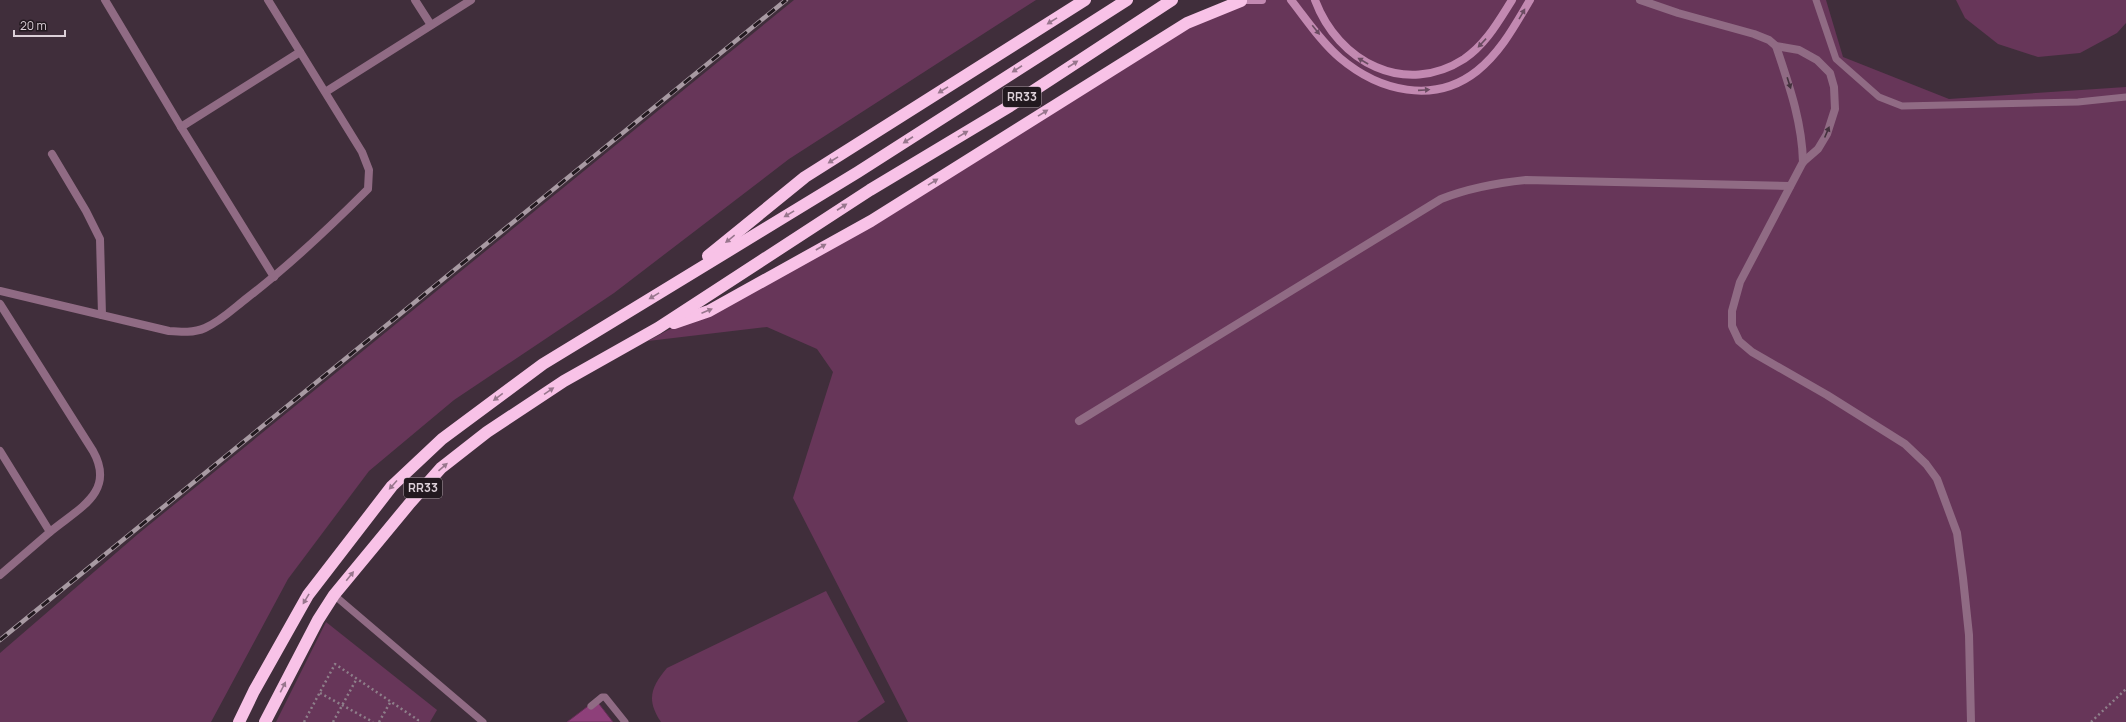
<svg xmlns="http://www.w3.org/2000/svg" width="2126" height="722" viewBox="0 0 2126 722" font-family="Manrope,sans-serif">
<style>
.green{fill:#673659}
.building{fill:#8e407a;stroke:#632d55}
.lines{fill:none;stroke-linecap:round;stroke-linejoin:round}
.path{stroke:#8e7f8a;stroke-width:2.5;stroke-dasharray:2 3;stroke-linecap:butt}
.lane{stroke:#906b84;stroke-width:7}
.street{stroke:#906b84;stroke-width:8}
.secondary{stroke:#c289b1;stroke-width:8}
.highway{stroke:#f8c2e7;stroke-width:12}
.rail-casing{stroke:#a89aa3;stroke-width:4.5}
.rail{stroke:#22191f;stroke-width:3;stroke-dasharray:9;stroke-linecap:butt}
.oneway{fill:#6a4b61}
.oneway2{fill:#98768d}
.oneway3{fill:#43323d}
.labels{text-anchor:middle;stroke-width:3.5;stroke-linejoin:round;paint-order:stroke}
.shield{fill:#22191f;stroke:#a499a0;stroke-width:1}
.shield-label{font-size:12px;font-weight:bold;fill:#dcd0d8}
</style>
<rect width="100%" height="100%" fill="#402e3b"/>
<g class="green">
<path d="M794,0H1036L789,159L614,293L454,400L369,471L288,579L211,722H0V653L138,534Z"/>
<path d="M1229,0H1826L1843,57L1949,99L2126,87V722H908L793,498L833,372L817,349L767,327L648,341L839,237Z"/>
<path d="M1956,0H2126V23L2117,33L2080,53L2038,57L1998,44L1965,18Z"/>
<path d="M826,591L885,702L857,722H661C646,700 651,687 667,668Z"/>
<path d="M326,622L437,710L430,722H276Z"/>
</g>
<path class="building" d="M596,700L613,722H567Z"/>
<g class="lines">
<g class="path">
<path d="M320,693L373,722"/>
<path d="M304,722L335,664L418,720L417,722"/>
<path d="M333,722L356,680"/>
<path d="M379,722L391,701"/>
<path d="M2091,722L2126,689"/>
</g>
<g class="lane">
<path d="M1816,0L1836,59L1879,97L1902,106L2078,102L2126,97"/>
<path d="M334,595L483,722"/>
<path d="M591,706L602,697H605L625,722"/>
</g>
<g class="street">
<path d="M105,0L181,127L274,277"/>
<path d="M415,0L431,25"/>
<path d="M1640,0L1678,13L1754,34L1769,40L1776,46L1799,50L1817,60L1830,73L1834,87L1835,109L1827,134L1818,149L1803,162L1740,282L1732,311V326L1739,341L1752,352L1827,395L1905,444L1926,464L1937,479L1957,533L1963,578L1969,635L1971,722"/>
<path d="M1776,46C1789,85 1802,121 1803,162"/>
<path d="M327,91L471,0"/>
<path d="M181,127L300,52"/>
<path d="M52,154L86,211L100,239L102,315"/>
<path d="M0,291L169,331C181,332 194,333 205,328C221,321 234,308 247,298C290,265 329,228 368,189L369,170L362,152L268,0"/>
<path d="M0,304L93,451C116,492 79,508 50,532L0,451"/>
<path d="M1079,421L1441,199C1469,188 1496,183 1526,180L1790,186"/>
<path d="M0,575L50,532"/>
</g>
<g class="secondary">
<path d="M1239,0H1262"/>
<path d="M1291,0C1306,19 1321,42 1340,58C1379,91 1434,105 1477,71C1501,52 1515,25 1530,0"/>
<path d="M1315,0C1338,62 1405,97 1464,59C1486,44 1498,22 1512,0"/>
</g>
<g class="highway">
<path d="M708,256L805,177L1085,0"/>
<path d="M674,323L709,311L871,221L1187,23L1241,1"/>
<path d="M239,722L254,691L308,595L392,486L442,439L543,364L858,172L1127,0"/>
<path d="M265,722L318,620L334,595L410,503L441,468L487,432L564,381L658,328L870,190L1010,106L1172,0"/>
</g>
<defs>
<path id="rail" d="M0,640L786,0"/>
</defs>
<use href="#rail" class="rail-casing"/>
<use href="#rail" class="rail"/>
</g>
<defs><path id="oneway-solid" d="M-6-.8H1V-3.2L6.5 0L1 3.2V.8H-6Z"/></defs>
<g class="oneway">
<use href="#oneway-solid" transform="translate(1522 14) rotate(-60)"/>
<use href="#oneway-solid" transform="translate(1316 30) rotate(51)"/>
<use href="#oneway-solid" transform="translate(1482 43) rotate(133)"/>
<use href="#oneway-solid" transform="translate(1363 61) rotate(-150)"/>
<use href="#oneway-solid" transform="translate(1424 90) rotate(-4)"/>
</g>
<g class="oneway2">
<use href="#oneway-solid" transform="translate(1052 21) rotate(148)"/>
<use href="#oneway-solid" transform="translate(1073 64) rotate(-33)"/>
<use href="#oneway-solid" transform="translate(1017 69) rotate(147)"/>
<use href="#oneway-solid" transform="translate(943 90) rotate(148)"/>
<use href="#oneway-solid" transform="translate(1043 113) rotate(-32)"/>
<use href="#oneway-solid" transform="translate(963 134) rotate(-31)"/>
<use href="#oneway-solid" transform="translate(908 140) rotate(147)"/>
<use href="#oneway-solid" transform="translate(833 160) rotate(148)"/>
<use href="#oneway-solid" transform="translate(933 182) rotate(-32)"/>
<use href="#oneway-solid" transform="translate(842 207) rotate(-33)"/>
<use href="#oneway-solid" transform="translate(789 214) rotate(149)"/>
<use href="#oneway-solid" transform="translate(730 239) rotate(141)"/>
<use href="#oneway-solid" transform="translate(821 247) rotate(-30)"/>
<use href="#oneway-solid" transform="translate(654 296) rotate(149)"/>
<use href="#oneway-solid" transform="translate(707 311) rotate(-23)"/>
<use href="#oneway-solid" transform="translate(549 391) rotate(-34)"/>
<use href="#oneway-solid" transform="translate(498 397) rotate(143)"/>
<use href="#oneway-solid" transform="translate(443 467) rotate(-41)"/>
<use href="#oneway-solid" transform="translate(393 485) rotate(132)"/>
<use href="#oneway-solid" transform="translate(350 576) rotate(-51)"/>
<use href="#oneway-solid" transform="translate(306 599) rotate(121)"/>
<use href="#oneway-solid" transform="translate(283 687) rotate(-63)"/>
</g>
<g class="oneway3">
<use href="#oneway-solid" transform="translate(1789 83) rotate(72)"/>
<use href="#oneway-solid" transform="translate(1827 132) rotate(-67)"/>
</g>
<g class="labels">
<g class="shield">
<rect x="1003" y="87" width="38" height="20" rx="3"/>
<rect x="404" y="478" width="38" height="20" rx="3"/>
</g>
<g class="shield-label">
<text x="1022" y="101">RR33</text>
<text x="423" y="492">RR33</text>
</g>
</g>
<path d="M14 30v6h51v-6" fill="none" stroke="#dcd0d8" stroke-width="2"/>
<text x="20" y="30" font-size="12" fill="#dcd0d8" stroke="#22191f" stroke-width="3" paint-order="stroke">20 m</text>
</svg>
